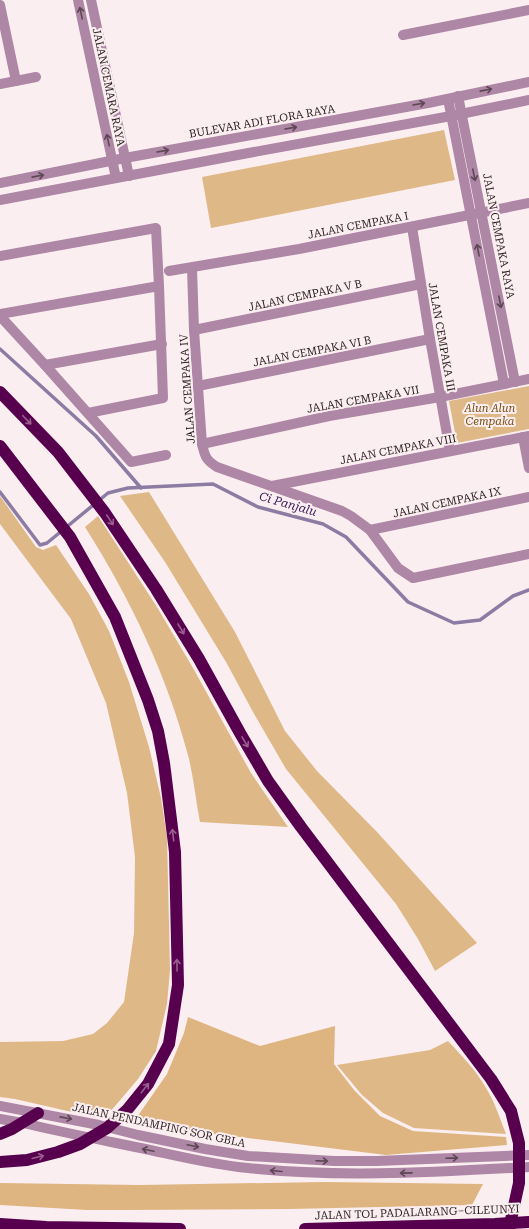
<svg xmlns="http://www.w3.org/2000/svg" width="529" height="1229" viewBox="0 0 529 1229" font-family="'Roboto Serif',serif">
<style>
.green{fill:#dfb887}
.forest{fill:#deb581}
.lines{fill:none;stroke-linecap:round;stroke-linejoin:round}
.stream{stroke:#8c7ba3;stroke-width:3.5}
.minor{stroke:#ae86a6;stroke-width:10}
.tertiary{stroke:#ae86a6;stroke-width:10}
.motorway{stroke:#57004e;stroke-width:12}
.motorway-bridge{stroke:#57004e;stroke-width:12}
.oneway{stroke:#5e4755}
.oneway2{stroke:#995f8f}
.labels{text-anchor:middle;stroke-width:4;stroke-linejoin:round;paint-order:stroke}
.street-label{font-size:11px;fill:#281d1f;stroke:#fbeef0}
.park-label{font-size:11px;font-style:italic;fill:#764e10;stroke:#fbeef0}
.water-label{font-size:12px;font-style:italic;fill:#361759;stroke:#fbeef0}
</style>
<rect width="100%" height="100%" fill="#fbeef0"/>
<g class="green">
<path d="M444,130L455,180L211,228L202,177Z"/>
<path d="M529,386V429L457,443L449,401Z"/>
<path d="M149,492L235,632L285,731L317,771L378,833L477,943L435,971L418,939L396,904L286,769L253,712L226,662L165,562L120,496Z"/>
<path d="M0,496L36,547L43,550L56,545L89,594L109,631L129,682L149,747L161,798L167,837L170,970L167,1004L156,1051L138,1079L110,1112L98,1118L15,1099L0,1097V1042L63,1041L93,1034L107,1023L124,1002L134,933L135,857L127,793L106,703L71,619L0,524Z"/>
<path d="M98,516L157,607L193,668L251,773L288,827L200,822C196,802 194,780 189,759C168,677 130,598 85,527Z"/>
<path d="M448,1041C462,1056 476,1070 486,1088C495,1102 500,1119 506,1134L414,1128L383,1113L362,1095L337,1065L430,1050Z"/>
</g>
<g class="forest">
<path d="M188,1017L260,1046L335,1026L334,1064L354,1090L380,1116L413,1131L506,1137L507,1145L386,1155L198,1132L137,1117L167,1074L184,1033Z"/>
<path d="M324,1182L483,1184L472,1205L290,1209L121,1210H87L0,1205V1183L140,1185Z"/>
</g>
<g class="lines">
<g class="stream">
<path d="M0,349L96,436L141,488"/>
<path d="M0,492L40,545L47,543L108,493L128,488L213,484L258,507L323,524L346,537L408,602L454,623L480,620L513,596L529,590"/>
</g>
<g class="minor">
<path d="M78,0L116,178"/>
<path d="M91,0L129,176"/>
<path d="M0,5L16,81"/>
<path d="M403,35L529,10"/>
<path d="M0,84L36,77"/>
<path d="M458,96L515,382"/>
<path d="M448,99L504,384"/>
<path d="M0,183L125,158L428,103L529,82"/>
<path d="M0,200L243,154L451,116L529,100"/>
<path d="M412,227L430,339L450,451"/>
<path d="M0,256L156,228L159,286L163,398L88,413"/>
<path d="M192,268L194,330L202,444C205,457 206,460 217,467L342,511L351,516L370,530L398,568L413,578L529,554"/>
<path d="M169,271L299,249L529,203"/>
<path d="M0,314L159,286"/>
<path d="M0,316L45,365L131,462L166,455"/>
<path d="M194,330L421,284"/>
<path d="M45,365L162,344"/>
<path d="M198,386L430,339"/>
<path d="M523,437L529,468"/>
<path d="M202,444L329,416L440,397L529,379"/>
<path d="M272,486L529,436"/>
<path d="M370,530L529,497"/>
</g>
<g class="tertiary">
<path d="M0,1106L99,1125L138,1135L205,1149L248,1156L334,1161H377L529,1155"/>
<path d="M0,1119L23,1123C65,1133 107,1141 150,1150C182,1157 215,1165 248,1168C342,1178 435,1172 529,1167"/>
</g>
<g class="motorway">
<path d="M0,1134L12,1129L38,1113"/>
<path d="M0,1224L46,1227L180,1229"/>
<path d="M305,1229L495,1224L529,1222"/>
</g>
<g class="motorway-bridge">
<path d="M0,392L58,452L105,513L156,589L199,659L240,733L268,781L301,827L491,1079L511,1111L519,1143V1183L509,1229"/>
<path d="M0,446L70,537L115,617L148,700L158,731L164,763L175,852L178,985L169,1044L148,1084L127,1110L107,1128L80,1144L58,1152L27,1160L0,1162"/>
</g>
</g>
<defs><path id="oneway-shaft" d="M-6 0H5M1.5-3L5.5 0L1.5 3" fill="none" stroke-width="1.6" stroke-linecap="round" stroke-linejoin="round"/></defs>
<g class="oneway">
<use href="#oneway-shaft" transform="translate(81 13) rotate(-102)"/>
<use href="#oneway-shaft" transform="translate(486 90) rotate(-11)"/>
<use href="#oneway-shaft" transform="translate(419 104) rotate(-10)"/>
<use href="#oneway-shaft" transform="translate(291 128) rotate(-10)"/>
<use href="#oneway-shaft" transform="translate(108 140) rotate(-102)"/>
<use href="#oneway-shaft" transform="translate(163 151) rotate(-10)"/>
<use href="#oneway-shaft" transform="translate(474 175) rotate(78)"/>
<use href="#oneway-shaft" transform="translate(38 176) rotate(-11)"/>
<use href="#oneway-shaft" transform="translate(478 250) rotate(-101)"/>
<use href="#oneway-shaft" transform="translate(500 302) rotate(79)"/>
<use href="#oneway-shaft" transform="translate(66 1118) rotate(11)"/>
<use href="#oneway-shaft" transform="translate(193 1146) rotate(12)"/>
<use href="#oneway-shaft" transform="translate(148 1150) rotate(-168)"/>
<use href="#oneway-shaft" transform="translate(452 1158) rotate(-2)"/>
<use href="#oneway-shaft" transform="translate(322 1161) rotate(2)"/>
<use href="#oneway-shaft" transform="translate(276 1171) rotate(-175)"/>
<use href="#oneway-shaft" transform="translate(406 1173) rotate(179)"/>
</g>
<g class="oneway2">
<use href="#oneway-shaft" transform="translate(27 420) rotate(46)"/>
<use href="#oneway-shaft" transform="translate(110 520) rotate(56)"/>
<use href="#oneway-shaft" transform="translate(181 629) rotate(59)"/>
<use href="#oneway-shaft" transform="translate(245 742) rotate(59)"/>
<use href="#oneway-shaft" transform="translate(173 835) rotate(-97)"/>
<use href="#oneway-shaft" transform="translate(177 965) rotate(-91)"/>
<use href="#oneway-shaft" transform="translate(145 1088) rotate(-52)"/>
<use href="#oneway-shaft" transform="translate(38 1157) rotate(-14)"/>
</g>
<g class="labels">
<g class="street-label">
<text transform="translate(109 87) rotate(78)" y="4">JALAN CEMARA RAYA</text>
<text transform="translate(262 121) rotate(-10)" y="4">BULEVAR ADI FLORA RAYA</text>
<text transform="translate(358 225) rotate(-11)" y="4">JALAN CEMPAKA I</text>
<text transform="translate(499 236) rotate(79)" y="4">JALAN CEMPAKA RAYA</text>
<text transform="translate(305 295) rotate(-12)" y="4">JALAN CEMPAKA V B</text>
<text transform="translate(442 337) rotate(80)" y="4">JALAN CEMPAKA III</text>
<text transform="translate(312 351) rotate(-11)" y="4">JALAN CEMPAKA VI B</text>
<text transform="translate(187 389) rotate(-94)" y="4">JALAN CEMPAKA IV</text>
<text transform="translate(363 399) rotate(-10)" y="4">JALAN CEMPAKA VII</text>
<text transform="translate(398 449) rotate(-11)" y="4">JALAN CEMPAKA VIII</text>
<text transform="translate(447 502) rotate(-12)" y="4">JALAN CEMPAKA IX</text>
<text transform="translate(159 1125) rotate(12)" y="4">JALAN PENDAMPING SOR GBLA</text>
<text transform="translate(417 1212) rotate(-2)" y="4">JALAN TOL PADALARANG–CILEUNYI</text>
</g>
<g class="park-label">
<text x="490" y="412">Alun Alun<tspan x="490" dy="13">Cempaka</tspan></text>
</g>
<g class="water-label">
<text transform="translate(288 504) rotate(16)" y="4">Ci Panjalu</text>
</g>
</g>
</svg>
